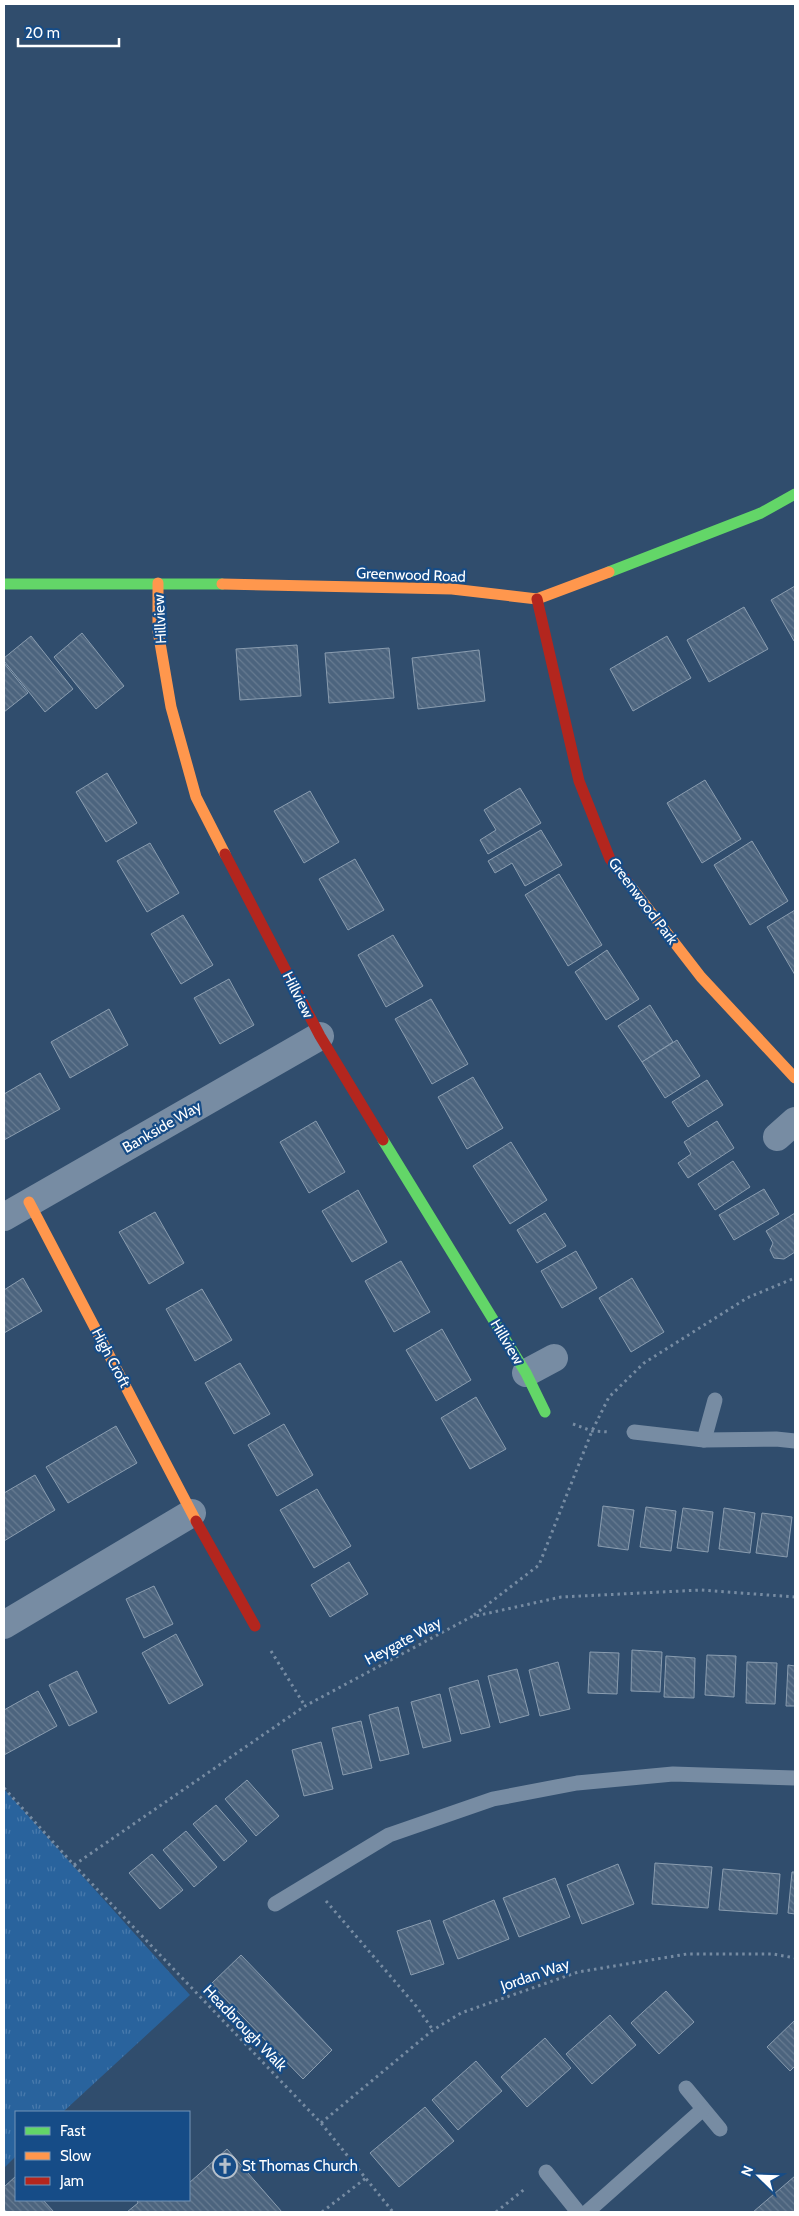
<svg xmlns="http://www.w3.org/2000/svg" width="799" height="2216" viewBox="0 0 799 2216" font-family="Cabin,sans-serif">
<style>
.park{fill:url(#park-tufts)}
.building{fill:url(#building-back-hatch);stroke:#8a9db0}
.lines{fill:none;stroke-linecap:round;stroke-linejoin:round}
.path{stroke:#778ca3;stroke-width:3;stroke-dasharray:2.5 4;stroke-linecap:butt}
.lane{stroke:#778ca3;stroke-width:15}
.street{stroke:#778ca3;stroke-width:28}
.fast{stroke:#63d668;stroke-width:11}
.slow{stroke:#ff974d;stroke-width:11}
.jam{stroke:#b3261e;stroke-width:11}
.labels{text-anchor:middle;stroke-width:4.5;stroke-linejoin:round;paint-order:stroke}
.street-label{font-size:15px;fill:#fff;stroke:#164c87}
.poi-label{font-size:15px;fill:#fff;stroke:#164c87;text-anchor:start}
</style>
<defs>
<pattern id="park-tufts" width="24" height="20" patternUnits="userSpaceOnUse" patternTransform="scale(1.25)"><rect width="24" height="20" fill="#29639d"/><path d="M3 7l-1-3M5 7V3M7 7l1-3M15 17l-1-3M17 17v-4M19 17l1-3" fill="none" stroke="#497aac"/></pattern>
<pattern id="building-back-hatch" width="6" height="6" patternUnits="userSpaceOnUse" patternTransform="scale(1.25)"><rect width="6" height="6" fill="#4c647e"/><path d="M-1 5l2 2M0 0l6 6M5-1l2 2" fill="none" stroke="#677b91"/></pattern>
</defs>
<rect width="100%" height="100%" fill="#304d6d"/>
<path class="park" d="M4,1789L190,1995L63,2112H16V2156L4,2168Z"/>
<g class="building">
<path d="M795,586V640L794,641L771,600Z"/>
<path d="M744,607L768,649L709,682L687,640Z"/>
<path d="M82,633L124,686L96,709L54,657Z"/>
<path d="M31,636L73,689L45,712L4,661V658Z"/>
<path d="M667,636L691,678L633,711L610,669Z"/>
<path d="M297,645L301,696L240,700L236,649Z"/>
<path d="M389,648L394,698L329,703L325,653Z"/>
<path d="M479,650L485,701L418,709L412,658Z"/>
<path d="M4,663L28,693L4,712Z"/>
<path d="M107,773L137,823L106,842L76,792Z"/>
<path d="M705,780L741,839L702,863L667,803Z"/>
<path d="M520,788L541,823L488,854L480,840L496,830L484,810Z"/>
<path d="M310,791L339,842L304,863L274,811Z"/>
<path d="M541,830L562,865L525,886L512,863L495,873L488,861Z"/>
<path d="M752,841L788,901L750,925L714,865Z"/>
<path d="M150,843L179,893L147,912L117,861Z"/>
<path d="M355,859L384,910L348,930L319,879Z"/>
<path d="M559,874L602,945L568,966L525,895Z"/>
<path d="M795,910V975L767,927Z"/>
<path d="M183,915L213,965L181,984L151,934Z"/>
<path d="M393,935L423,986L386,1007L358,955Z"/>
<path d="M607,950L639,999L606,1020L575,972Z"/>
<path d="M229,979L254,1025L220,1044L194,998Z"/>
<path d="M431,999L468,1064L432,1084L395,1019Z"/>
<path d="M650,1005L673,1042L642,1062L618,1026Z"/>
<path d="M109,1009L128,1045L70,1078L51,1042Z"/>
<path d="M677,1040L700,1076L665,1098L642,1062Z"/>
<path d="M40,1073L60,1109L4,1140V1094Z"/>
<path d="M473,1077L503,1128L467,1149L438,1097Z"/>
<path d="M707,1080L723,1105L688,1127L672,1102Z"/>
<path d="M316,1121L345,1172L309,1193L280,1142Z"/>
<path d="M717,1121L734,1148L688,1178L678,1163L691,1154L684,1142Z"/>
<path d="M511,1142L547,1200L510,1224L473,1166Z"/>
<path d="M733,1161L750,1187L715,1210L698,1184Z"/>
<path d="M764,1189L779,1214L734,1240L719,1215Z"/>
<path d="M358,1190L387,1242L352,1262L322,1211Z"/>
<path d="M155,1212L184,1263L149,1284L119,1232Z"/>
<path d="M545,1213L566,1246L537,1263L517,1230Z"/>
<path d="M795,1213V1252L784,1259L774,1258L770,1250L773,1243L766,1231Z"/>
<path d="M576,1251L597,1288L562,1308L541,1271Z"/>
<path d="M401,1261L430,1312L394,1332L365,1281Z"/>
<path d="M23,1278L42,1311L4,1333V1290Z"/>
<path d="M632,1278L664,1332L631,1352L599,1298Z"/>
<path d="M202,1289L232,1340L195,1361L166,1309Z"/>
<path d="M442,1329L471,1380L436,1401L406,1350Z"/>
<path d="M240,1363L270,1414L234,1434L205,1383Z"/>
<path d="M476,1397L506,1449L470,1469L441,1418Z"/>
<path d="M284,1424L313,1475L277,1496L248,1445Z"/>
<path d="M116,1426L137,1463L68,1503L46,1467Z"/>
<path d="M35,1475L55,1510L4,1541V1493Z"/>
<path d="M317,1489L351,1546L314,1568L280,1510Z"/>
<path d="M603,1506L634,1510L628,1550L598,1546Z"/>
<path d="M646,1507L676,1511L671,1551L640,1547Z"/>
<path d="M683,1508L713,1512L708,1552L677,1548Z"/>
<path d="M724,1508L755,1513L750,1553L719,1549Z"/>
<path d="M762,1513L792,1517L787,1557L756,1553Z"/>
<path d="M349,1562L368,1594L330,1617L311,1585Z"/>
<path d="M154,1586L173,1624L144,1638L126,1599Z"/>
<path d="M176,1634L203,1685L169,1704L142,1653Z"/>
<path d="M632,1650L662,1652L660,1692L631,1691Z"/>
<path d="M590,1652L619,1653L617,1694L588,1693Z"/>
<path d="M707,1655L736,1656L734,1697L705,1695Z"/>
<path d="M666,1656L695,1658L694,1698L664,1697Z"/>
<path d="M558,1662L570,1709L540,1716L529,1670Z"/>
<path d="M747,1662L777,1663L775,1704L746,1703Z"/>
<path d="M788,1665L795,1666V1706H786Z"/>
<path d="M517,1669L529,1715L500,1723L488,1676Z"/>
<path d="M77,1671L97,1712L69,1726L49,1685Z"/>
<path d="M478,1680L490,1727L461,1734L449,1688Z"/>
<path d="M38,1691L57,1726L4,1755V1710Z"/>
<path d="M440,1694L451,1741L423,1748L411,1702Z"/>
<path d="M398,1707L409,1754L380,1761L369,1715Z"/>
<path d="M361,1721L372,1768L343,1775L332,1728Z"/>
<path d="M321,1742L333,1789L304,1796L292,1750Z"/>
<path d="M247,1780L279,1816L256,1836L225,1799Z"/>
<path d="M216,1805L247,1841L224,1861L193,1824Z"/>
<path d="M186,1831L217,1867L194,1887L163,1850Z"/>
<path d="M152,1854L183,1890L160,1909L129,1873Z"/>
<path d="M655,1863L712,1867L708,1908L652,1904Z"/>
<path d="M618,1864L634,1904L582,1924L567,1885Z"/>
<path d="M723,1869L780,1874L777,1914L719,1910Z"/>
<path d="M792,1872H795V1914L788,1913Z"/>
<path d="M555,1878L570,1917L519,1937L503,1898Z"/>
<path d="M494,1900L509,1939L458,1959L443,1921Z"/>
<path d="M430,1920L444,1964L411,1975L397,1931Z"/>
<path d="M241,1955L332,2050L303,2079L211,1984Z"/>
<path d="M666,1991L694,2022L659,2054L631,2023Z"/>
<path d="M610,2015L636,2045L592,2084L566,2054Z"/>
<path d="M795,2020V2066L790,2071L767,2047Z"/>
<path d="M545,2038L571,2068L527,2107L501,2077Z"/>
<path d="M476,2061L502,2091L458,2130L432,2100Z"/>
<path d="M425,2107L454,2141L399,2187L370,2153Z"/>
<path d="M227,2149L282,2212H127L138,2203L137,2200H189V2183Z"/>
<path d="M16,2176V2200H43L54,2212H7L4,2209V2187Z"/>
<path d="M795,2176V2212H753Z"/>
</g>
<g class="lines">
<g class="path">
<path d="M573,1424L592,1431L610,1432"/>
<path d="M474,1615L539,1565L592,1431L609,1397L644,1363L747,1298L795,1278"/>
<path d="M271,1651L305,1706"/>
<path d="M4,1788L74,1865L321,2123L393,2212"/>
<path d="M74,1865L305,1706L471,1617L561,1597L701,1590L795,1597"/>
<path d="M326,1901L416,2006L433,2030"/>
<path d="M321,2123L433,2030L461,2013L578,1972L687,1954H773L795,1958"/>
<path d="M322,2212L366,2178"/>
<path d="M496,2212L526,2188"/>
</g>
<g class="lane">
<path d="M634,1432L704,1440L776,1439L795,1441"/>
<path d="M704,1440L715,1400"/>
<path d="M275,1904L389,1835L493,1799L577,1783L673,1774L795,1778"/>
<path d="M686,2088L720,2129"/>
<path d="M546,2172L578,2212"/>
<path d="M587,2212L702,2110"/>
</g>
<g class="street">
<path d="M777,1137L795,1121"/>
<path d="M4,1217L320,1036"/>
<path d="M526,1373L554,1358"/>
<path d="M4,1625L192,1513"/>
</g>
<g class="fast">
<path d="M609,572L761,513L795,494"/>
<path d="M4,584H222"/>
<path d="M383,1140L526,1373L545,1412"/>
</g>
<g class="slow">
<path d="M158,583V631L171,707L196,797L225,854"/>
<path d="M222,584L452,589L537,599L609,572"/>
<path d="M629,884L701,977L795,1078"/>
<path d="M29,1202L196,1521"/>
</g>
<g class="jam">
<path d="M537,599L579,781L610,859L629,884"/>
<path d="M225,854L320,1036L383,1140"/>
<path d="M196,1521L255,1626"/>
</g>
</g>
<defs>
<symbol id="church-ring" viewBox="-11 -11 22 22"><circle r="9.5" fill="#164c87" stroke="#b7c1cc" stroke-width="1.5"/><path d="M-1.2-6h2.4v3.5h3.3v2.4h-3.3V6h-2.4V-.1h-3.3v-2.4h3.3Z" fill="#b7c1cc"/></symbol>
</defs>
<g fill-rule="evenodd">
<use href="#church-ring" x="211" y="2152" width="28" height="28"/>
</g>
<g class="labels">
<g class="street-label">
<text transform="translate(411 575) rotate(2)" y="5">Greenwood Road</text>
<text transform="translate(160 619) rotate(-93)" y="5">Hillview</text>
<text transform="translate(643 901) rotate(53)" y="5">Greenwood Park</text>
<text transform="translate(298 995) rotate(63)" y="5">Hillview</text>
<text transform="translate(162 1127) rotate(-30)" y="5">Bankside Way</text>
<text transform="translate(507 1342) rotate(59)" y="5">Hillview</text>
<text transform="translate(111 1358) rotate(62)" y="5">High Croft</text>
<text transform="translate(403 1641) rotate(-28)" y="5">Heygate Way</text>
<text transform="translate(535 1975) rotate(-19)" y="5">Jordan Way</text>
<text transform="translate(245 2028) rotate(46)" y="5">Headbrough Walk</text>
</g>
<g class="poi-label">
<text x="242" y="2171">St Thomas Church</text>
</g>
</g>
<rect width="799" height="2216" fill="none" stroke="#ffffff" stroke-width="10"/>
<rect x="15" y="2111" width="175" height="90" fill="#164c87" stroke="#7394b7"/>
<rect x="25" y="2127" width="25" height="8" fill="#63d668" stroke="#7394b7"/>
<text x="60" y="2136" font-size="15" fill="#ffffff">Fast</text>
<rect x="25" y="2152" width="25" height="8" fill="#ff974d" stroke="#7394b7"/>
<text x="60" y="2161" font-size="15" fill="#ffffff">Slow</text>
<rect x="25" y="2177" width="25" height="8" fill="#b3261e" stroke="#7394b7"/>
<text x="60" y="2186" font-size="15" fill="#ffffff">Jam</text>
<g transform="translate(759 2176) rotate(293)" stroke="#164c87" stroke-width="4" paint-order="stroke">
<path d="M0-4L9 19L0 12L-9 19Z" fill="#ffffff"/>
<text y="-8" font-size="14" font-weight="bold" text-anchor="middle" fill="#ffffff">N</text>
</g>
<path d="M18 38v8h101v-8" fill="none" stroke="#ffffff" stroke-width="2.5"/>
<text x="25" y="38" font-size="15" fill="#ffffff" stroke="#164c87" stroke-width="4" paint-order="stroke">20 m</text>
</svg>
